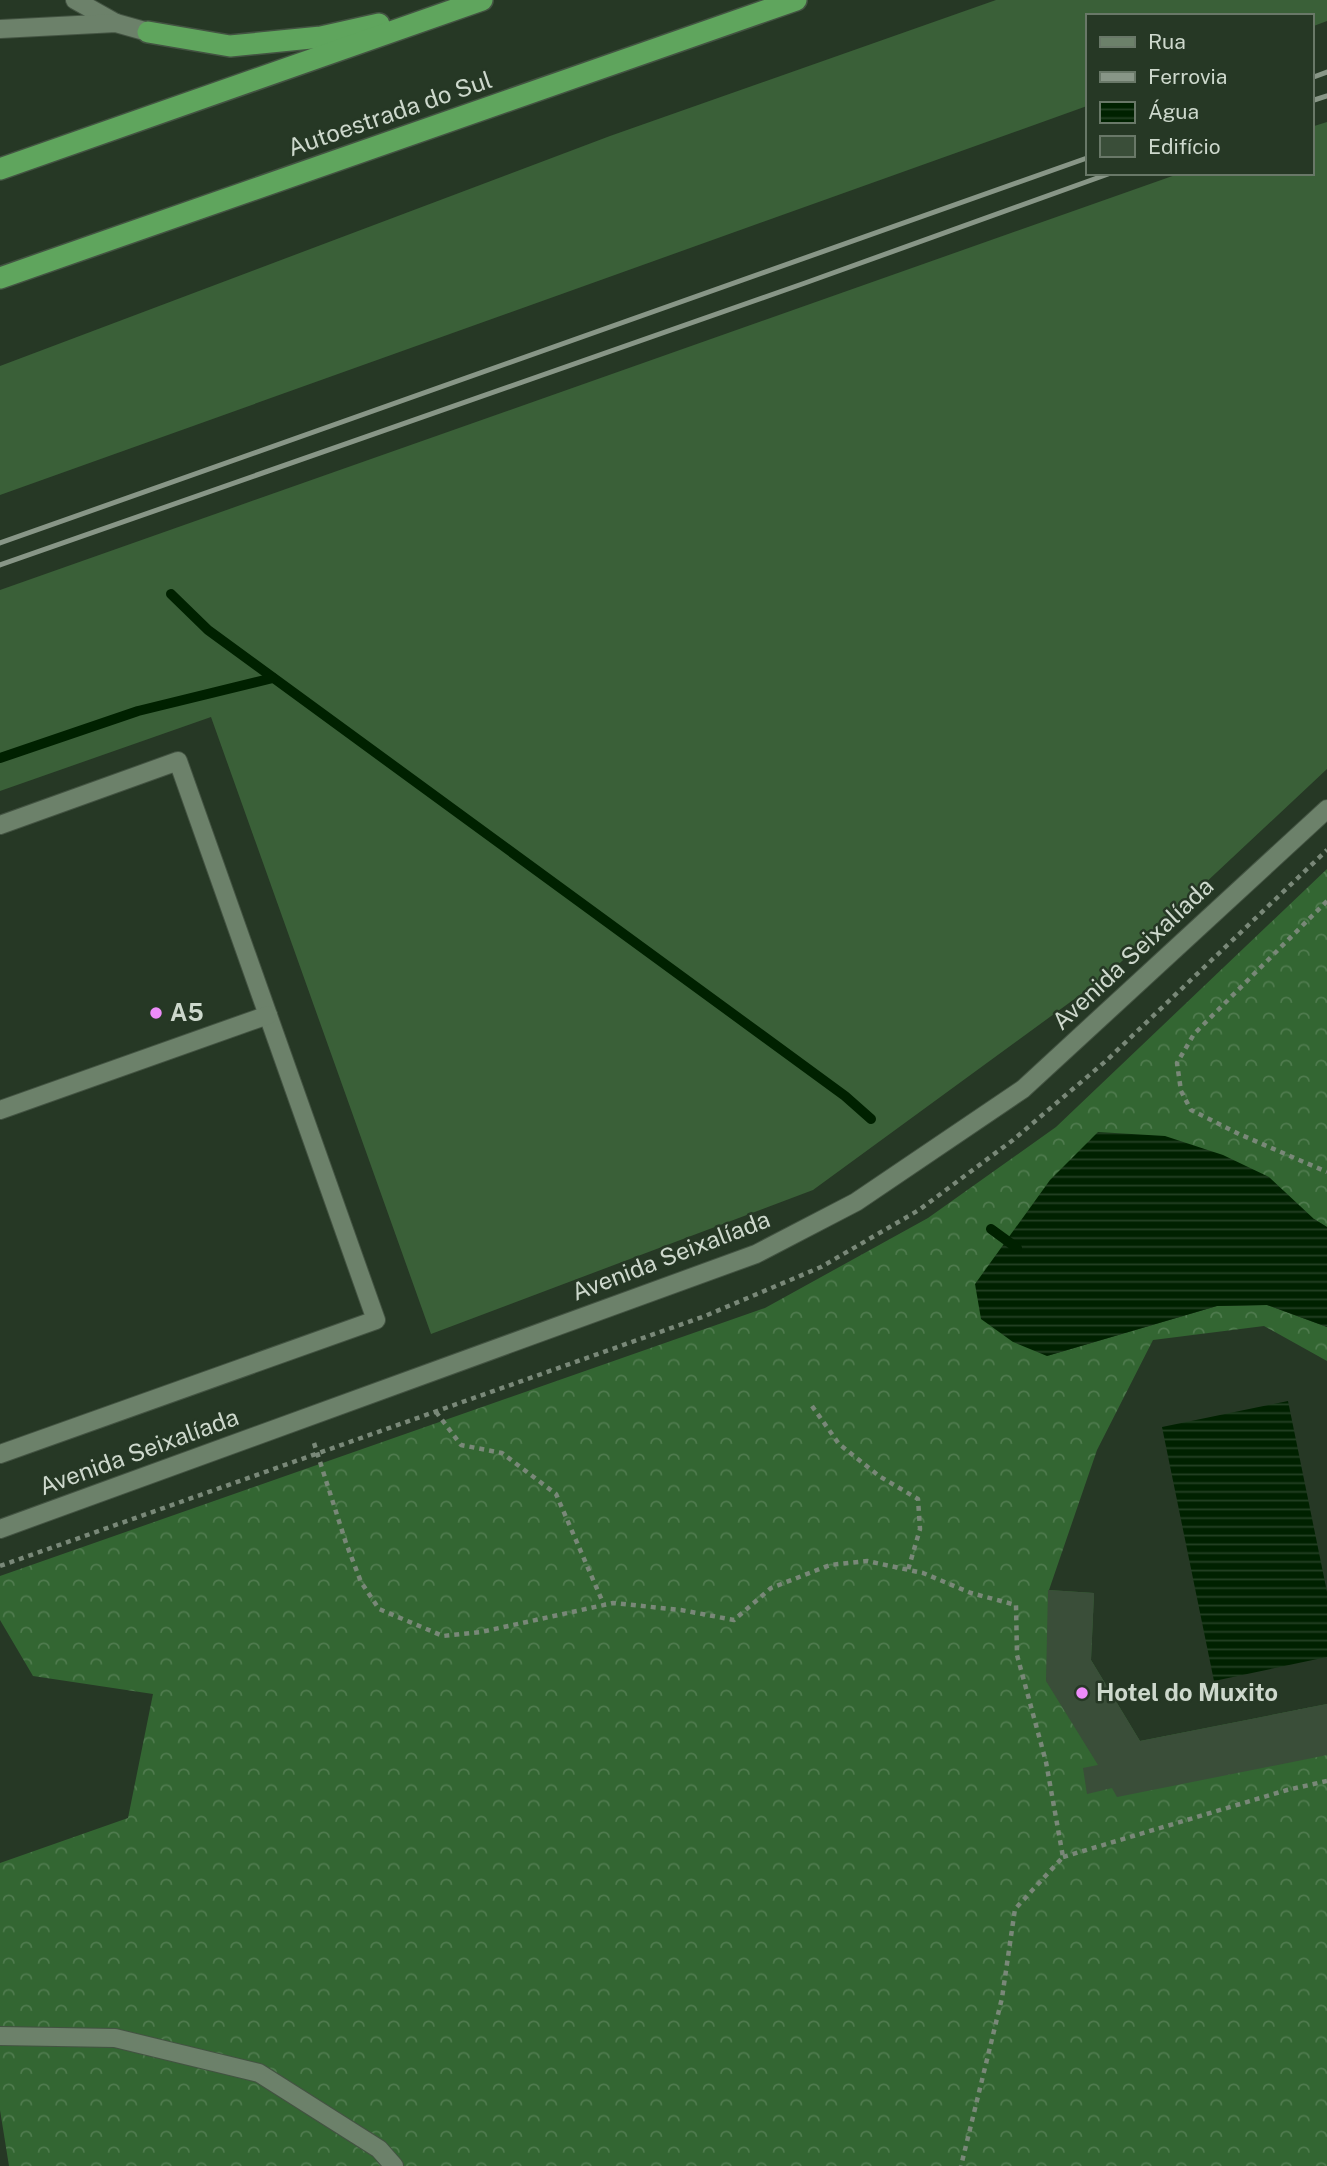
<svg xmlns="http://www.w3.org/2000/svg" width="1327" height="2166" viewBox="0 0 1327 2166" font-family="'Public Sans',sans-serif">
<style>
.grass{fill:#3a6038}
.forest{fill:url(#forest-crowns)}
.water{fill:url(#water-rules)}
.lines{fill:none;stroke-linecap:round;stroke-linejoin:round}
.stream{stroke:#002100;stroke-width:10}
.building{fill:#3a4e39}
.service-casing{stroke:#435342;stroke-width:20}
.minor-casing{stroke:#435342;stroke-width:20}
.motorway-casing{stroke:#435342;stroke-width:24}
.path{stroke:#798878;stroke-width:4.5;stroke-dasharray:5 5;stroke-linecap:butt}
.service{stroke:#6c816a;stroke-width:18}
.minor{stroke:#6c816a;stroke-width:18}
.motorway{stroke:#5fa55d;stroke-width:21}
.rail{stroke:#889687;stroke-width:5}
.poi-dot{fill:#ed8cf9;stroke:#263825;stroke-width:2.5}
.labels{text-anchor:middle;stroke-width:5;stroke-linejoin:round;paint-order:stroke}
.street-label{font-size:24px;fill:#cdd8cc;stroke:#263825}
.poi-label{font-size:24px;font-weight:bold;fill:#cdd8cc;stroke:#263825;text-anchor:start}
</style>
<defs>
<pattern id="forest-crowns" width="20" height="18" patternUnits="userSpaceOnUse" patternTransform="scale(1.75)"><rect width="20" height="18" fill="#336632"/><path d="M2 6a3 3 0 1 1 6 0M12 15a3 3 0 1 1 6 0" fill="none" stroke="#4f7b4e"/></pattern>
<pattern id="water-rules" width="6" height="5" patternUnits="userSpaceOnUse" patternTransform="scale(1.75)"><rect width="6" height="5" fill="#002100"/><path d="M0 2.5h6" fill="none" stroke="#244024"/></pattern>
</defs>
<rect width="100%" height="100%" fill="#263825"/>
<g class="grass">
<path d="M996,0H1327V21L1311,27V16H1087V106L0,495V366L610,136Z"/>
<path d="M1327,122V769L1106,976L813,1190L431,1334L211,717L0,791V590L1181,173H1311V127Z"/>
</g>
<path class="forest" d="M1327,869V1227L1314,1219L1047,1356L1217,1306L1267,1305L1327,1327V1361L1264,1326L1153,1340L1097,1450L1049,1590L1094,1593L1091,1660L1140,1741L1327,1704V2166H9L0,2110V1863L128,1818L153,1694L33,1676L0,1620V1576L765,1308L928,1218L1056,1127Z"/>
<g class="water">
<path d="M1098,1132L1165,1136L1223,1155L1269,1177L1314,1219L1327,1227V1327L1267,1305L1217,1306L1047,1356L1013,1342L981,1319L975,1284L1050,1180Z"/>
<path d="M1288,1401L1327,1592V1657L1214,1681L1162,1427Z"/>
</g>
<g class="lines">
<g class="stream">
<path d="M171,594L208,630L845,1096L871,1119"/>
<path d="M0,758L138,711L273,678"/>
<path d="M991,1229L1017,1248"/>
</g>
</g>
<path class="building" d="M1048,1590L1094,1593L1091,1660L1140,1741L1327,1704V1755L1117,1797L1112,1788L1087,1794L1083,1768L1098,1765L1046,1681Z"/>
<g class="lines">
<defs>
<g id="service">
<path d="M75,0L116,23"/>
<path d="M0,29L116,23L148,32"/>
<path d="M0,825L178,761L376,1320L0,1454"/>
<path d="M0,1110L268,1015"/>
<path d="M0,2036L115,2038L259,2073L379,2149L394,2166"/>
</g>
<path id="minor" d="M0,1529L756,1254L856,1202L1023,1089L1327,809"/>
<g id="motorway">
<path d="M148,32L230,46L321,37L379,24"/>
<path d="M0,169L482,0"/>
<path d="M0,278L796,0"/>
</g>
</defs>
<use href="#service" class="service-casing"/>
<use href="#minor" class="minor-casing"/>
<use href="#motorway" class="motorway-casing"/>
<g class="path">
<path d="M1327,901L1194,1034L1177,1063L1181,1091L1191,1110L1239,1134L1327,1172"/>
<path d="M812,1406L839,1444L879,1476L918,1499L920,1529L908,1570"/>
<path d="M436,1412L461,1445L502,1453L556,1494L604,1605"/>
<path d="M314,1443L346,1543L361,1582L379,1609L443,1636L481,1632L613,1603L681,1610L734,1620L771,1588L830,1565L867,1561L923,1573L971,1593L1016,1605L1017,1655L1046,1762L1063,1857L1015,1909L1002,1998L961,2166"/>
<path d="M0,1566L705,1316L821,1267L919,1210L1013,1140L1107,1060L1327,850"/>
<path d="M1063,1857L1287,1790L1327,1781"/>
</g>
<use href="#service" class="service"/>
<use href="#minor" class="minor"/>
<use href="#motorway" class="motorway"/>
<g class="rail">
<path d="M1311,78L1327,72"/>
<path d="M1311,101L1327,96"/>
<path d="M0,543L1087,158"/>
<path d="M0,565L805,283L1111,173"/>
</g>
</g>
<g class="poi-dot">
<circle cx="156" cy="1013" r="7"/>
<circle cx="1082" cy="1693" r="7"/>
</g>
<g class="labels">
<g class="street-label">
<text transform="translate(390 114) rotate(-19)" y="8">Autoestrada do Sul</text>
<text transform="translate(1133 954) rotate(-43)" y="8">Avenida Seixalíada</text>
<text transform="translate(671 1256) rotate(-21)" y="8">Avenida Seixalíada</text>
<text transform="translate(139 1452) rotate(-20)" y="8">Avenida Seixalíada</text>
</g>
<g class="poi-label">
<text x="170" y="1021">A5</text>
<text x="1096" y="1701">Hotel do Muxito</text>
</g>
</g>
<rect x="1086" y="14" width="228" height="161" fill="#263825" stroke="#697868" stroke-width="2"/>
<rect x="1100" y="37" width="35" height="10" fill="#6c816a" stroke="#697868" stroke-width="2"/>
<text x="1148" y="49" font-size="21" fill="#cdd8cc">Rua</text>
<rect x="1100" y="72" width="35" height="10" fill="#889687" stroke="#697868" stroke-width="2"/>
<text x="1148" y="84" font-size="21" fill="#cdd8cc">Ferrovia</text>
<rect x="1100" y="102" width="35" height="21" fill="url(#water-rules)" stroke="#697868" stroke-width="2"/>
<text x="1148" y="119" font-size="21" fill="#cdd8cc">Água</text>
<rect x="1100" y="136" width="35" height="21" fill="#3a4e39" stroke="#697868" stroke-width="2"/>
<text x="1148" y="154" font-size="21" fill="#cdd8cc">Edifício</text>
</svg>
